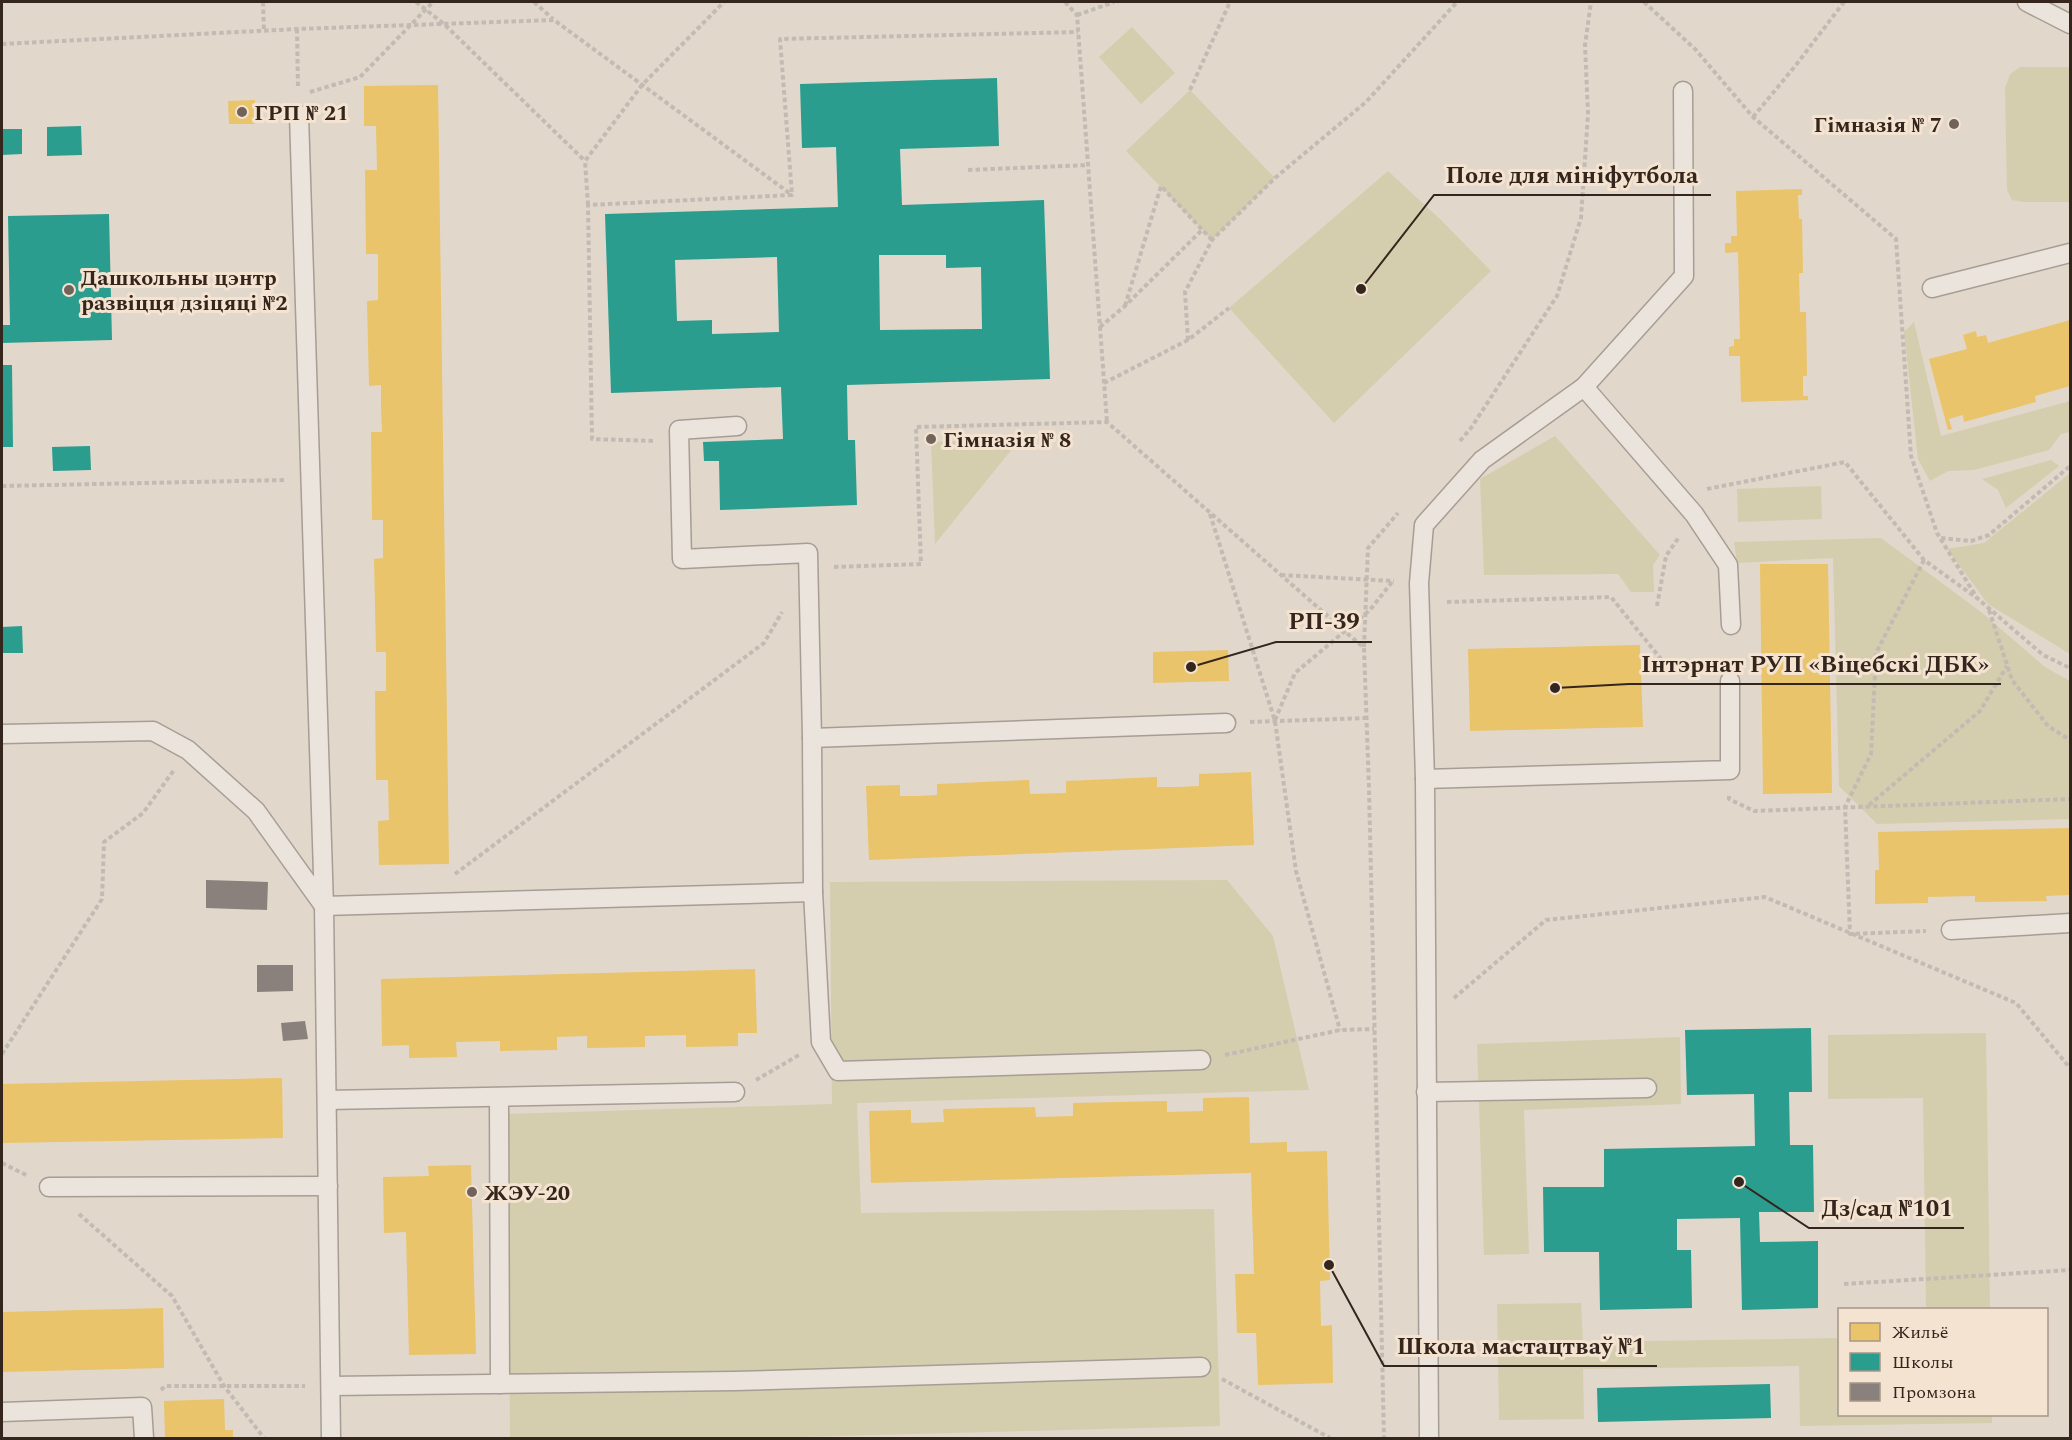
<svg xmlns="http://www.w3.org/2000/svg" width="2072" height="1440" viewBox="0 0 2072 1440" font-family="Spectral,serif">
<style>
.green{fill:#d4ceae}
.homes{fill:#e9c46a}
.schools{fill:#2a9d8f;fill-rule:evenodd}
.industry{fill:#8a817c}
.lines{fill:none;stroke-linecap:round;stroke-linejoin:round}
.service-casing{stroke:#a79d94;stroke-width:21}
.path{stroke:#c3bbb3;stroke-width:4;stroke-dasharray:4.5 3;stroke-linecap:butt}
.service{stroke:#eae4dc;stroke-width:18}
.poi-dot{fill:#71635a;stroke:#f3e3d0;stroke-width:2}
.labels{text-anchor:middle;stroke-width:6;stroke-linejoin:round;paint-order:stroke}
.poi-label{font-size:22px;font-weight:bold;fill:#34251d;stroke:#f3e3d0;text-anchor:start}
.leader{fill:none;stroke:#34251d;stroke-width:2}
.callout-dot{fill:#34251d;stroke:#f3e3d0;stroke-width:2}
.callout-label{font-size:24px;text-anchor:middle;font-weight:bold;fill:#34251d;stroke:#f3e3d0;stroke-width:6;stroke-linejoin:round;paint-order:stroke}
</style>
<rect width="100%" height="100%" fill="#e2d7cb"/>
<g class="green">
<path d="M1132,27L1175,73L1141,104L1099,57Z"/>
<path d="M2020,67H2070V202H2024L2012,200L2007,190L2005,88L2010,74Z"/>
<path d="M1190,90L1275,178L1212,240L1126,151Z"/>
<path d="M1388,171L1441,220L1491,271L1334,423L1229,308Z"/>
<path d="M1914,322L1941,436L2070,401V432L2061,434L2049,450L1974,470L1948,471L1930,481L1918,459L1904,332Z"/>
<path d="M1555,436L1660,555L1653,565L1654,592H1631L1618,574L1484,575L1480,479Z"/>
<path d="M1021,438L935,544L931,442Z"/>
<path d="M2051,460L2059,466L2006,508L1998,490L1982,479Z"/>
<path d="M2070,473V654L1988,604L1947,549L1984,543Z"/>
<path d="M1821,486L1822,519L1738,522L1737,489Z"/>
<path d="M1881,538L1981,612L2045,667L2070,681V819L1877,824L1839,786L1833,558L1737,563L1734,542Z"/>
<path d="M1227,880L1273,936L1309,1090L857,1103L861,1213L1214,1209L1220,1426L759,1438H510L508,1114L832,1104L830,882Z"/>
<path d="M1986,1033L1990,1309H1926L1923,1098L1828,1099V1035Z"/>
<path d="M1680,1037L1681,1104L1524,1110L1529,1254L1484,1255L1477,1044Z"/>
<path d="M1581,1303L1583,1342L1839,1338L1840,1414L1992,1415V1423L1800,1426L1799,1366L1583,1369L1584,1419L1499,1420L1497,1304Z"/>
</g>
<g class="homes">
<path d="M438,85L449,864L379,865L378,821L389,820L388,780H376L375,691H386V652H376L374,559L383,558V520H372L371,432H382L381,406V385L369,386L367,301L378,300V254H366L365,170H377L376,126H364V86Z"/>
<path d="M255,100V124H229L228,101Z"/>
<path d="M1802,189V195H1798L1799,219H1802L1803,273H1799L1800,312H1806L1807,376H1803V396H1808V400L1741,402L1740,356H1729V347L1734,346V339H1740L1738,252L1725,253V243H1731V236H1737L1736,191Z"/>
<path d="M2070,320V386L2035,396L2036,402L1964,422L1963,415L1949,419L1952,429L1948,430L1929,359L1967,349L1963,335L1976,331L1977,337L1986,335L1988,343Z"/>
<path d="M1760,564H1828L1832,793L1763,794Z"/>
<path d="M1640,645L1643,727L1470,731L1468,649Z"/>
<path d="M1228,650L1229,681L1153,683V652Z"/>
<path d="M1251,772L1254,845L869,860L866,786L900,785V796H917L937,795V784L1029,780L1030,794L1066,793V781L1157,777V787H1177L1199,786V774Z"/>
<path d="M2070,828V895L2046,896L2047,901L1975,902V896L1928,897V903L1875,904V870H1879L1878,832Z"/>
<path d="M755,969L757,1033H738V1046L686,1047V1035L645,1036V1047L587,1048V1036L557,1037V1050L500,1051V1041L456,1042L457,1057L409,1058V1045L382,1046L381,979Z"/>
<path d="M282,1078L283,1138L3,1143L2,1084Z"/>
<path d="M1249,1097L1250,1143L1287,1142V1152L1327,1151L1330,1280L1320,1281L1321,1326L1332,1325L1333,1383L1258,1385L1256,1333H1237L1235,1274H1254L1251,1173L871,1183L869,1111L911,1110V1123L944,1122L943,1109L1035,1107L1036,1117L1073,1116V1103L1167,1101V1112L1203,1111V1098Z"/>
<path d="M471,1165L476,1354L409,1355L406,1232L384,1233L383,1177L429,1176L428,1166Z"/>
<path d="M163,1308L164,1368L2,1372V1312Z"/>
<path d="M224,1399L225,1430H233V1438H165L164,1401Z"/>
</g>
<g class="schools">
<path d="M997,78L999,146L900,149L902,205L1044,200L1050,379L847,385L848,440H855L857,505L720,510L719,461H704L703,442L783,439L781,387L611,393L605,214L838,207L836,147L802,148L800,84ZM879,255H946V268L981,267L982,329L880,330ZM777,257L779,332L712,334V320L677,321L675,260Z"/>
<path d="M81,126L82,155L47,156V127Z"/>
<path d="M2,129H22V154L2,155Z"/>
<path d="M109,214L112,340L2,343V325H10L8,216Z"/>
<path d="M2,365H12L13,447H2Z"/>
<path d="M90,446L91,470L53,471L52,447Z"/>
<path d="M22,626L23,653H2V627Z"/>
<path d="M1811,1028L1812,1092H1789L1790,1145H1813L1814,1212H1759L1760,1242L1818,1241V1308L1742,1310L1740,1218L1677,1219V1250H1691L1692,1308L1600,1310L1599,1252H1544L1543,1187H1604V1149L1755,1146L1754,1094L1687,1095L1685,1030Z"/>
<path d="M1770,1384L1771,1418L1598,1422L1597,1388Z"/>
</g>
<g class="industry">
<path d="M206,880L268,882L267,910L206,908Z"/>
<path d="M257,965H293V991L257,992Z"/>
<path d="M305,1021L308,1039L283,1041L281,1023Z"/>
</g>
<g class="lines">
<defs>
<g id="service">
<path d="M2027,2L2070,24"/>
<path d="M299,115L324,906L331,1438"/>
<path d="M1932,288L2070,253"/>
<path d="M1584,387L1694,514L1728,565L1731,625"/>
<path d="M737,426L679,430L682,559L808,553L812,738"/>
<path d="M2,734L153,731L188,750L256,811L324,906L813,892"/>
<path d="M1425,779L1730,770V681"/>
<path d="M1951,930L2070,923"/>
<path d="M1201,1060L838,1071L821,1042L813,892L812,738L1226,723"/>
<path d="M1426,1092L1647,1088"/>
<path d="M499,1097L500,1384"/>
<path d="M327,1100L735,1092"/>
<path d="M49,1187L328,1186"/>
<path d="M331,1386L735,1381L1201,1367"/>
<path d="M2,1412L142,1407L144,1438"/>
<path d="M1429,1438L1425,779L1419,583L1424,525L1482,460L1584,387L1684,276L1683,91"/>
</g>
</defs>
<use href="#service" class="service-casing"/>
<g class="path">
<path d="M263,2L264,31"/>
<path d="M416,2L444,24L585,161"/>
<path d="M534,2L553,19"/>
<path d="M1065,2L1077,15L1107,422"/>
<path d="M1644,2L1695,49L1753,117L1896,239L1911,456L1937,533L1977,598"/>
<path d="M1077,15L1114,2"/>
<path d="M297,29L298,89"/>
<path d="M2,44L297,29L554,20L792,195"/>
<path d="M1190,90L1230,2"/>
<path d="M310,92L360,77L433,2"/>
<path d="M1753,117L1796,65L1844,2"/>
<path d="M968,170L1088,165"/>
<path d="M588,205L585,161L642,85L724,2"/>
<path d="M1125,306L1161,186L1212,240"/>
<path d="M1100,327L1125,306L1202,230"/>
<path d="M1188,340L1185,292L1212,240L1275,178L1366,102L1457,2"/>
<path d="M1104,383L1188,340L1229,308"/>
<path d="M653,441L592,439L588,205L792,195L780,39L1078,32"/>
<path d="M1460,441L1471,428L1557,296L1581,218L1588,114L1585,45L1591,2"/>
<path d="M2,486L286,480"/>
<path d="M1707,489L1845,462L1924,560L1977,598L2043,655L2070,668"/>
<path d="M1210,514L1275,721L1296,871L1340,1030"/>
<path d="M1941,538L1971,541L1989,535L2070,466"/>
<path d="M1924,560L1876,653L1871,754L1845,807L1850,934L1926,931"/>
<path d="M834,567L921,564L916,427L1107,422L1364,648L1369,788L1384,1438"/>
<path d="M1281,575L1394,581"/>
<path d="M1447,602L1611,597L1669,669"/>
<path d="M1657,606L1666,556L1679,537"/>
<path d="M1989,610L2012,680L2048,726L2070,740"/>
<path d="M1364,647L1368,548L1398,513"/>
<path d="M1275,720L1295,673L1370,610L1392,582"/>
<path d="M1250,722L1366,718"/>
<path d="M1729,796V799L1754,811L2070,799"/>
<path d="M1869,805L1980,711L2007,666"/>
<path d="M455,874L764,643L782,612"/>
<path d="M1454,998L1546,920L1765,897L2016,1003L2070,1068"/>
<path d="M2,1054L102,899L104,842L143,813L174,770"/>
<path d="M1225,1055L1340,1030L1374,1029"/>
<path d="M756,1080L799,1055"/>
<path d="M2,1163L28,1176"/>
<path d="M79,1214L172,1296L224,1386L264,1438"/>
<path d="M1844,1284L2070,1270"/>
<path d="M1222,1379L1330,1438"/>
<path d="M161,1390L165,1386H305"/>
</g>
<use href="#service" class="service"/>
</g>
<g class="poi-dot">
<circle cx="242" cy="112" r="6"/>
<circle cx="1954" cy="124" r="6"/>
<circle cx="69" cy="290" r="6"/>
<circle cx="931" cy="439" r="6"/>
<circle cx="472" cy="1192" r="6"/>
</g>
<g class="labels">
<g class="poi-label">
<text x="254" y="120">ГРП № 21</text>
<text x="1942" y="132" text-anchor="end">Гімназія № 7</text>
<text x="81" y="285">Дашкольны цэнтр<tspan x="81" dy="25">развіцця дзіцяці №2</tspan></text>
<text x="943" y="447">Гімназія № 8</text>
<text x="484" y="1200">ЖЭУ-20</text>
</g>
</g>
<path class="leader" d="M1361 289L1434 195H1711M1191 667L1276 642H1372M1555 688L1629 684H2001M1739 1182L1809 1228H1964M1329 1265L1384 1366H1657"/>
<g class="callout-dot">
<circle cx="1361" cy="289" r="6"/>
<circle cx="1191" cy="667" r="6"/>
<circle cx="1555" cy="688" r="6"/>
<circle cx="1739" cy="1182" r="6"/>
<circle cx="1329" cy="1265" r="6"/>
</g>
<g class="callout-label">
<text x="1572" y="183">Поле для мініфутбола</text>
<text x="1324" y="629">РП-39</text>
<text x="1815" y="672">Інтэрнат РУП «Віцебскі ДБК»</text>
<text x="1887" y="1216">Дз/сад №101</text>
<text x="1521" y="1354">Школа мастацтваў №1</text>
</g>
<rect width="2072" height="1440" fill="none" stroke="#34251d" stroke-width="6"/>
<rect x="1838" y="1308" width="210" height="108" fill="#f3e3d0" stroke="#a79788" stroke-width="1.5"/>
<rect x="1850" y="1323" width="30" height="18" fill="#e9c46a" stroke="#a79788" stroke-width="1.5"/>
<text x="1892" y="1338" font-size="18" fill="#34251d">Жильё</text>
<rect x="1850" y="1353" width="30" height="18" fill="#2a9d8f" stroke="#a79788" stroke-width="1.5"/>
<text x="1892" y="1368" font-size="18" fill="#34251d">Школы</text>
<rect x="1850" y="1383" width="30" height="18" fill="#8a817c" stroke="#a79788" stroke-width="1.5"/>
<text x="1892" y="1398" font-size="18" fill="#34251d">Промзона</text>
</svg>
